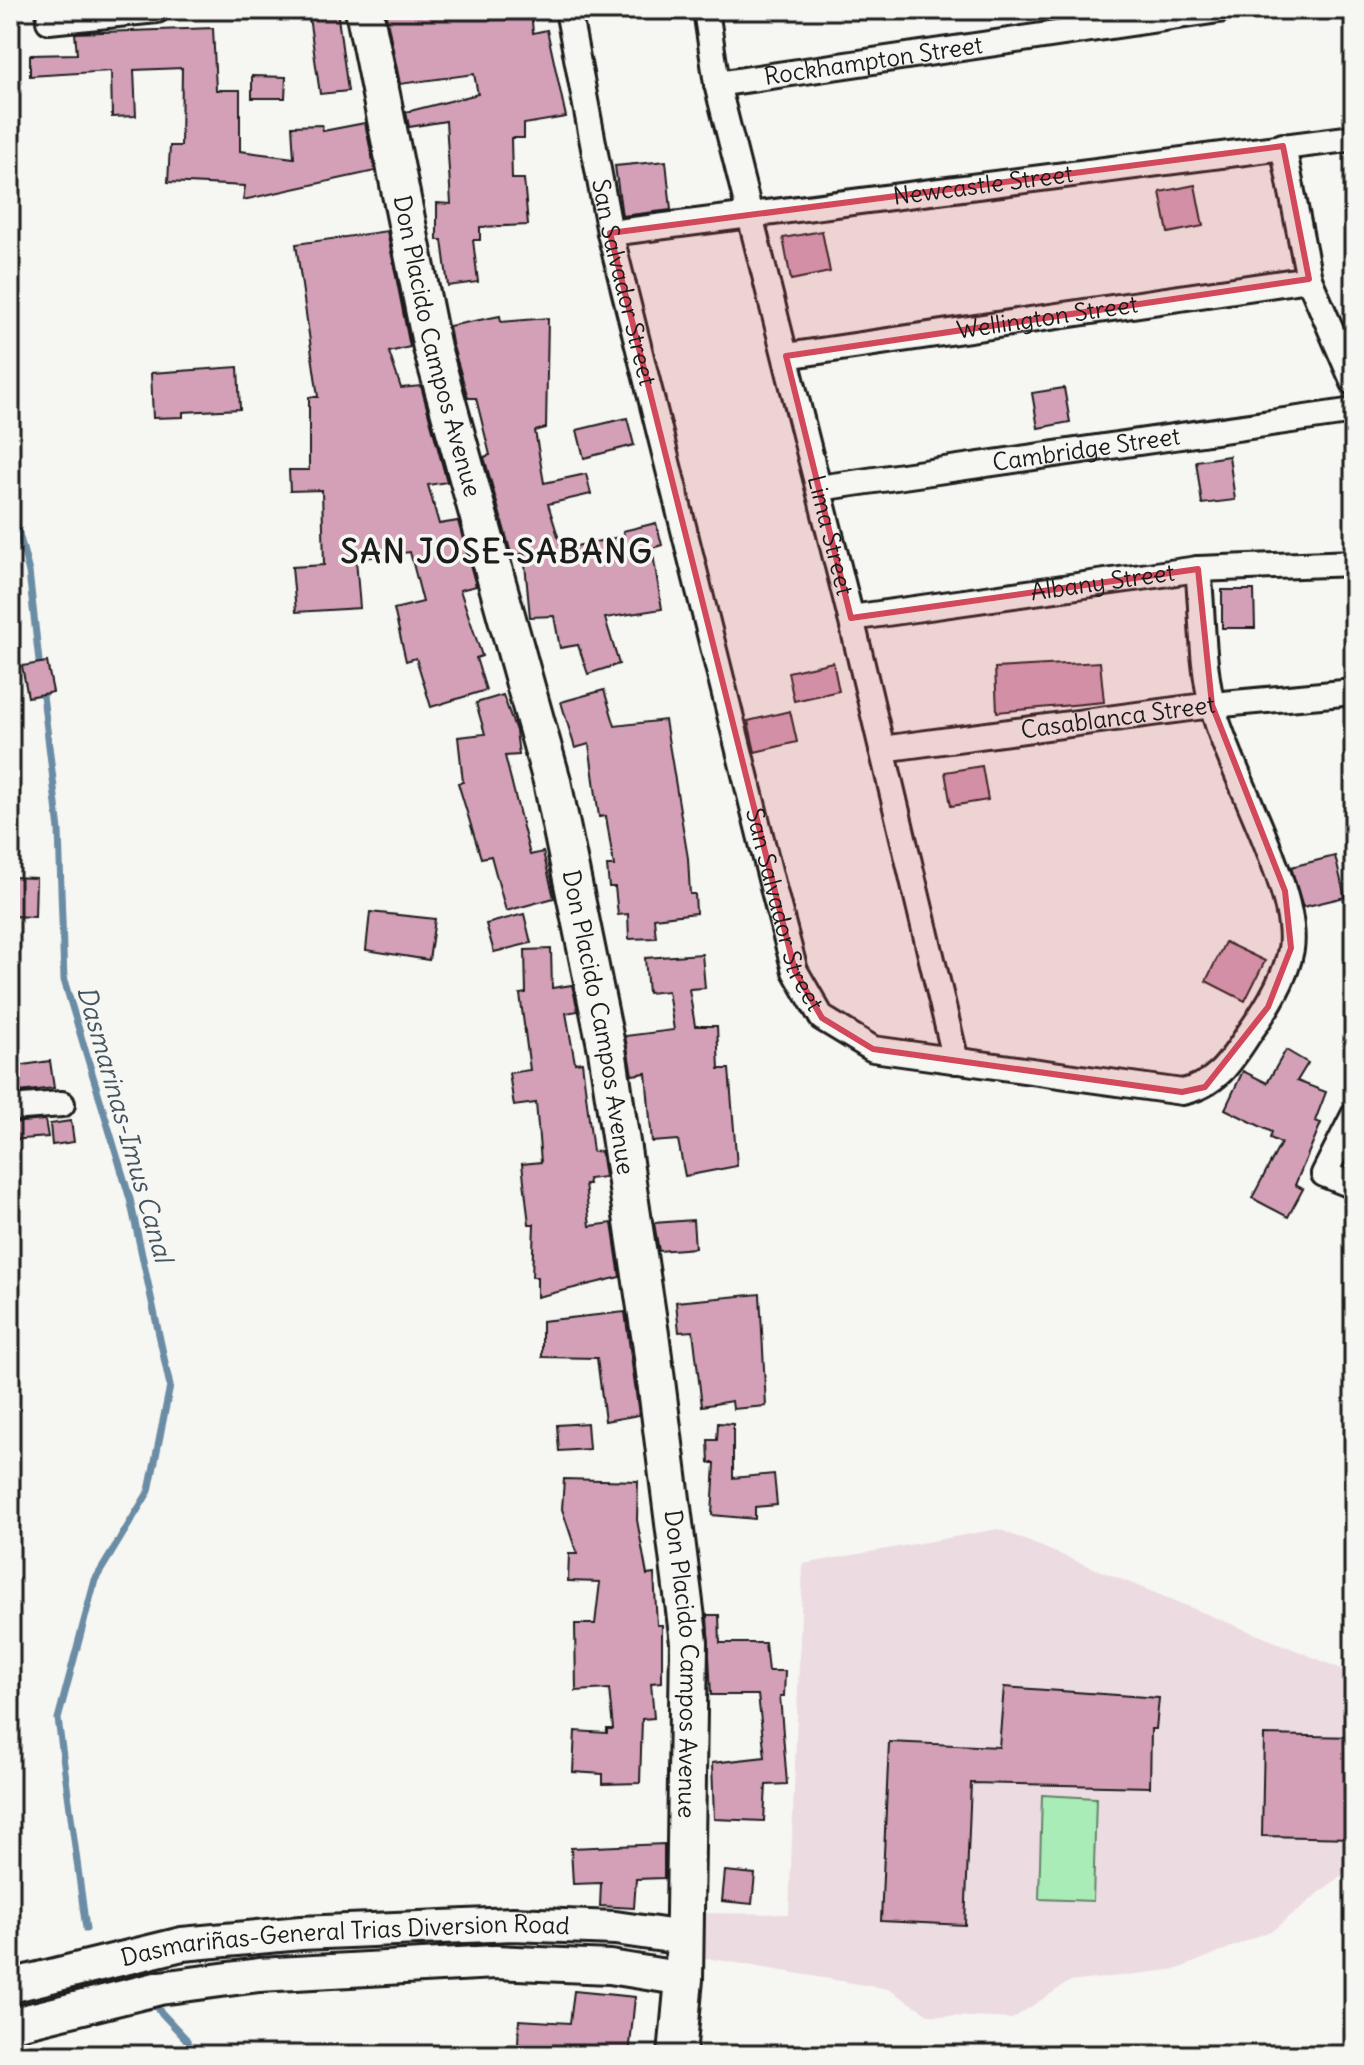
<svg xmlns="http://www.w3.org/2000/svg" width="1364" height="2065" viewBox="0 0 1364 2065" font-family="Delius,sans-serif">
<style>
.built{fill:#ecdce1}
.green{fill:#a9ecb7;stroke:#62846a;stroke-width:2}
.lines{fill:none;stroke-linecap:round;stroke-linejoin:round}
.stream{stroke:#6b8ca4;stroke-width:7}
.building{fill:#d4a0b8;stroke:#1c1c1c;stroke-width:2}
.minor-casing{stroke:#1c1c1c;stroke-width:30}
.tertiary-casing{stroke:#1c1c1c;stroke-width:38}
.secondary-casing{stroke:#1c1c1c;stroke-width:42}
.minor{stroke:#f6f6f2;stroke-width:24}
.tertiary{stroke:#f6f6f2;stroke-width:32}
.secondary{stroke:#f6f6f2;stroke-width:36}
.marked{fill:#d1495b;fill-opacity:0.2;stroke:#d1495b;stroke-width:6;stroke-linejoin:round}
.labels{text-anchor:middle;stroke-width:7;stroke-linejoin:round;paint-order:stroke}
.street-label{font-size:24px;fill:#1c1c1c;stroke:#f6f6f2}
.water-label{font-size:26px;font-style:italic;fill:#435460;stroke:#f6f6f2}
.district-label{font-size:32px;font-weight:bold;letter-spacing:2px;fill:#1c1c1c;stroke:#f6f6f2}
</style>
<rect width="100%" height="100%" fill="#f6f6f2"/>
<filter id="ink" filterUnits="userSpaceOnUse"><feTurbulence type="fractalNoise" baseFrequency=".0125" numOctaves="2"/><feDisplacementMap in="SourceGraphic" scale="16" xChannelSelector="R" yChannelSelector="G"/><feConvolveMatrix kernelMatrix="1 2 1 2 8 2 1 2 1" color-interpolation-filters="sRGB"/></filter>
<g filter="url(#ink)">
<path class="built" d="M998,1529L1354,1674V1865L1273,1930L1178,1969L1069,1982L1012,2019L930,2015L888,1989L701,1957L699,1913L789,1914L803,1564Z"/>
<path class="green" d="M1042,1795L1096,1798L1093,1901L1039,1899Z"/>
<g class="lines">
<g class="stream">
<path d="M10,499L29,572L40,670"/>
<path d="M42,687L59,830L64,980L130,1199L170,1386L149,1491L95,1580L58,1719L86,1929"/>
<path d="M156,2007L186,2039L193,2055"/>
</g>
</g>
<g class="building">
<path d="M308,10H337L348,91L320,94Z"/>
<path d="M385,10H531L533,33L547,30L566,117L524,124V138H511L512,179H524L528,225L480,227V240H473L478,282L448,286L442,240H437V203L451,204L446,121L409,127L406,112L478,94L474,74L400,84Z"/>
<path d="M213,28L216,90H240V151L294,158L292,126L322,125L323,131L365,123L375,171L243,200L245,186L168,182L170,146H181L182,68L134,70L136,116L112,117L111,71L30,76V55L77,54L75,33Z"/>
<path d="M252,76L286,77L285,98H252Z"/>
<path d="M666,161L671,210L622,216L615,166Z"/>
<path d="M1195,185L1203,226L1168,233L1160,192Z"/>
<path d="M387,231L410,347L389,352L401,388L421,386L447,482L428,485L439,524L458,521L476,586L460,590L482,656L476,658L486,690L431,707L416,658L406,661L394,609L423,602L410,552L356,559L360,608L296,612L292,567L324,565L322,490L290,491L289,470H309V397H318L296,244Z"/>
<path d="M822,231L830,272L791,280L783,238Z"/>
<path d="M500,316L501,322L548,318L546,428L535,431L544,483L586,474L591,494L548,504L562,549L624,536L623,531L656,523L662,545L652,548L662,609L605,618L619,664L588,674L578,645L560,648L554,616L530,617L524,553L512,557L484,457L490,455L476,398H468L452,343L449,326Z"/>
<path d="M238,367L240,409L183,412V417L153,418L151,373Z"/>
<path d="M1064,388L1070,422L1038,428L1032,393Z"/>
<path d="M627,418L634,445L584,458L577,430Z"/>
<path d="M1229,456L1235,500L1202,504L1196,461Z"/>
<path d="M1222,590H1254L1255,628H1222Z"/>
<path d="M47,662L53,692L28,697L22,666Z"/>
<path d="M833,662L839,691L794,701L788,672Z"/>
<path d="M1100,662L1104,702L997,712L995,668Z"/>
<path d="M604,690L615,726L665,720L688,858L690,894H695L696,913L654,918L656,938L629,939L628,914L618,915L615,887H609L607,866H614L606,816L599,817L589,744L575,748L561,702Z"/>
<path d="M503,695L516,731L519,755L505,756L530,855L543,852L554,898L506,911L491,856L481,858L458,783L463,782L458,737L485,734L476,703Z"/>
<path d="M790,711L797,742L755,752L748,721Z"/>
<path d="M982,766L988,800L951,806L945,772Z"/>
<path d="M1335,856L1345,897L1303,907L1291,867Z"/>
<path d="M10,877L36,878L35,917L10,916Z"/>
<path d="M370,912L435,919L429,960L366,950Z"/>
<path d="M524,914L531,943L494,952L486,924Z"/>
<path d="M1225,942L1265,961L1245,1001L1206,981Z"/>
<path d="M551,949L552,988L572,985L578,1011L566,1013L575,1063L582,1062L593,1152L601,1151L605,1177L588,1179L589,1184H585L590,1226L612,1223L620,1277L537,1297V1277H532L534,1224H529L522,1164L541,1162L536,1103L514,1106L509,1073L530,1070L520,994L526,993L525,950Z"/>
<path d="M702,954L705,988L689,989L695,1026H717L719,1069H729L737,1166L685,1176L678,1140L652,1142L646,1073L632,1075L625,1036L674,1030L668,991L648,993L645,958Z"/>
<path d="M1286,1050L1308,1063L1297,1081L1326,1092L1315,1121L1321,1123L1295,1185L1303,1189L1288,1217L1252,1198L1281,1143L1270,1138L1272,1132L1225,1109L1243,1071L1267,1083Z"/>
<path d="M50,1061L54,1088L10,1093V1067Z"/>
<path d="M45,1120L48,1137L10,1140V1123Z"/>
<path d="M71,1121L74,1142L52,1145L50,1124Z"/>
<path d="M693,1220L695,1248L659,1251L654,1223Z"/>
<path d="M760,1294L766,1406L733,1409L732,1401L702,1406L693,1331L679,1332L676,1302Z"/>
<path d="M625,1312L639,1415L605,1421L597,1358L542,1357V1321Z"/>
<path d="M587,1423L589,1449L559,1451L557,1425Z"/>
<path d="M718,1423L733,1424V1478L774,1474L777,1505L755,1507V1519L712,1515L715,1463H709L708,1440H717Z"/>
<path d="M564,1479L638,1481L637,1520L647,1575L654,1574L657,1625H662V1682L651,1683L654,1718L642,1719L640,1783L603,1784V1774L573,1772L575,1731L607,1733V1729H613L609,1689L576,1691L575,1624H595L600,1582L568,1581L569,1554H577L562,1509Z"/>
<path d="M707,1615H719L720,1643H765L768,1671H785L784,1696H780L787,1784L766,1785L764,1821L714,1819L712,1763L765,1757L758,1695H711Z"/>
<path d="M1004,1687L1159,1698L1156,1729H1151L1150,1787L971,1783L965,1925L881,1921L889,1742L999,1747Z"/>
<path d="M1264,1735L1354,1737V1838L1262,1836Z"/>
<path d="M664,1844V1878L636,1879L634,1908L600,1906L601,1883L573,1884L571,1848Z"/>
<path d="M725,1871L755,1874L752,1904L722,1901Z"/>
<path d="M574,1991L635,1997L629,2055H583L567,2053L568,2048L518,2045L519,2020L570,2023Z"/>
</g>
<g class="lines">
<defs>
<g id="minor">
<path id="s1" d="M568,10L610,233L774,891L795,971L822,1018L873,1049L1182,1092C1216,1085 1230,1063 1248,1035C1265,1011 1286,979 1291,949C1300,891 1229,771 1213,708C1201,664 1203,613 1198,569"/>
<path id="s2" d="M706,10L717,84L851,618L956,1061"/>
<path d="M49,21L157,10"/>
<path id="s3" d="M717,84L1219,10"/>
<path d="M1283,146L1309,279L1354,383"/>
<path id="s4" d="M610,233L1354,138"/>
<path id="s5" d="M786,356L1309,279"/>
<path id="s6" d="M819,488L1354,411"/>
<path id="s7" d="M851,618L1198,569L1354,563"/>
<path id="s8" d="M882,749L1212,705L1354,692"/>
<path d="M10,1108L62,1104"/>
<path d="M1354,1115L1324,1174L1354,1186"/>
</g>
<g id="tertiary">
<path id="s9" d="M10,1986L182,1944L301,1933L513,1924L615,1928L684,1938"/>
<path d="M10,2025L160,1988L259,1975L495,1962L610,1967L684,1979"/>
</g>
<g id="secondary">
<path id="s10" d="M364,10L432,348L552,781L607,1050L651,1341L689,1642L684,1979L677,2055"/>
</g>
</defs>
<use href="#minor" class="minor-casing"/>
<use href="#tertiary" class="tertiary-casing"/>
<use href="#secondary" class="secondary-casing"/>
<use href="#minor" class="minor"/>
<use href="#tertiary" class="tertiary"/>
<use href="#secondary" class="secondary"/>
</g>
</g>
<path class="marked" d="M1283,146L1309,279L786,356L851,618L1198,569L1212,705L1285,891L1291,948L1268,1007L1205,1087L1182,1092L873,1049L822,1018L795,971L610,233Z"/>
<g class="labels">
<g class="street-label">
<text dy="8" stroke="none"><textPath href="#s3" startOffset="158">Rockhampton Street</textPath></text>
<text dy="8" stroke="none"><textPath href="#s4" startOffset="376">Newcastle Street</textPath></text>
<text dy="8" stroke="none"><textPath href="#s1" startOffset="278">San Salvador Street</textPath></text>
<text dy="8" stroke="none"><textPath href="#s5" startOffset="264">Wellington Street</textPath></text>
<text dy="8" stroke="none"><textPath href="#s10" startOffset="344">Don Placido Campos Avenue</textPath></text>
<text dy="8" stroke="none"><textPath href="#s6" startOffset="270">Cambridge Street</textPath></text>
<text dy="8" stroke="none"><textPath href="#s2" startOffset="540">Lima Street</textPath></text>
<text dy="8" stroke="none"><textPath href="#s7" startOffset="254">Albany Street</textPath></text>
<text dy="8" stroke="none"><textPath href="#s8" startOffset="238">Casablanca Street</textPath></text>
<text dy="8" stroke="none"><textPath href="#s1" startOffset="926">San Salvador Street</textPath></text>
<text dy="8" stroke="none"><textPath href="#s10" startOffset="1040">Don Placido Campos Avenue</textPath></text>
<text dy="8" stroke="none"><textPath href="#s10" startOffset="1688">Don Placido Campos Avenue</textPath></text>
<text dy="8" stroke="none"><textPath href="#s9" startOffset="340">Dasmariñas-General Trias Diversion Road</textPath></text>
</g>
<g class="water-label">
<text transform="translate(125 1124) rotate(74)" y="9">Dasmarinas-Imus Canal</text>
</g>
<g class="district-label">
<text x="497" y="563">SAN JOSE-SABANG</text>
</g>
</g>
<rect width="1364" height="2065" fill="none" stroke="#f6f6f2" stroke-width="40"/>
<rect x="20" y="20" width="1324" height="2025" fill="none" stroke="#1c1c1c" stroke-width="3" filter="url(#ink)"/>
</svg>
